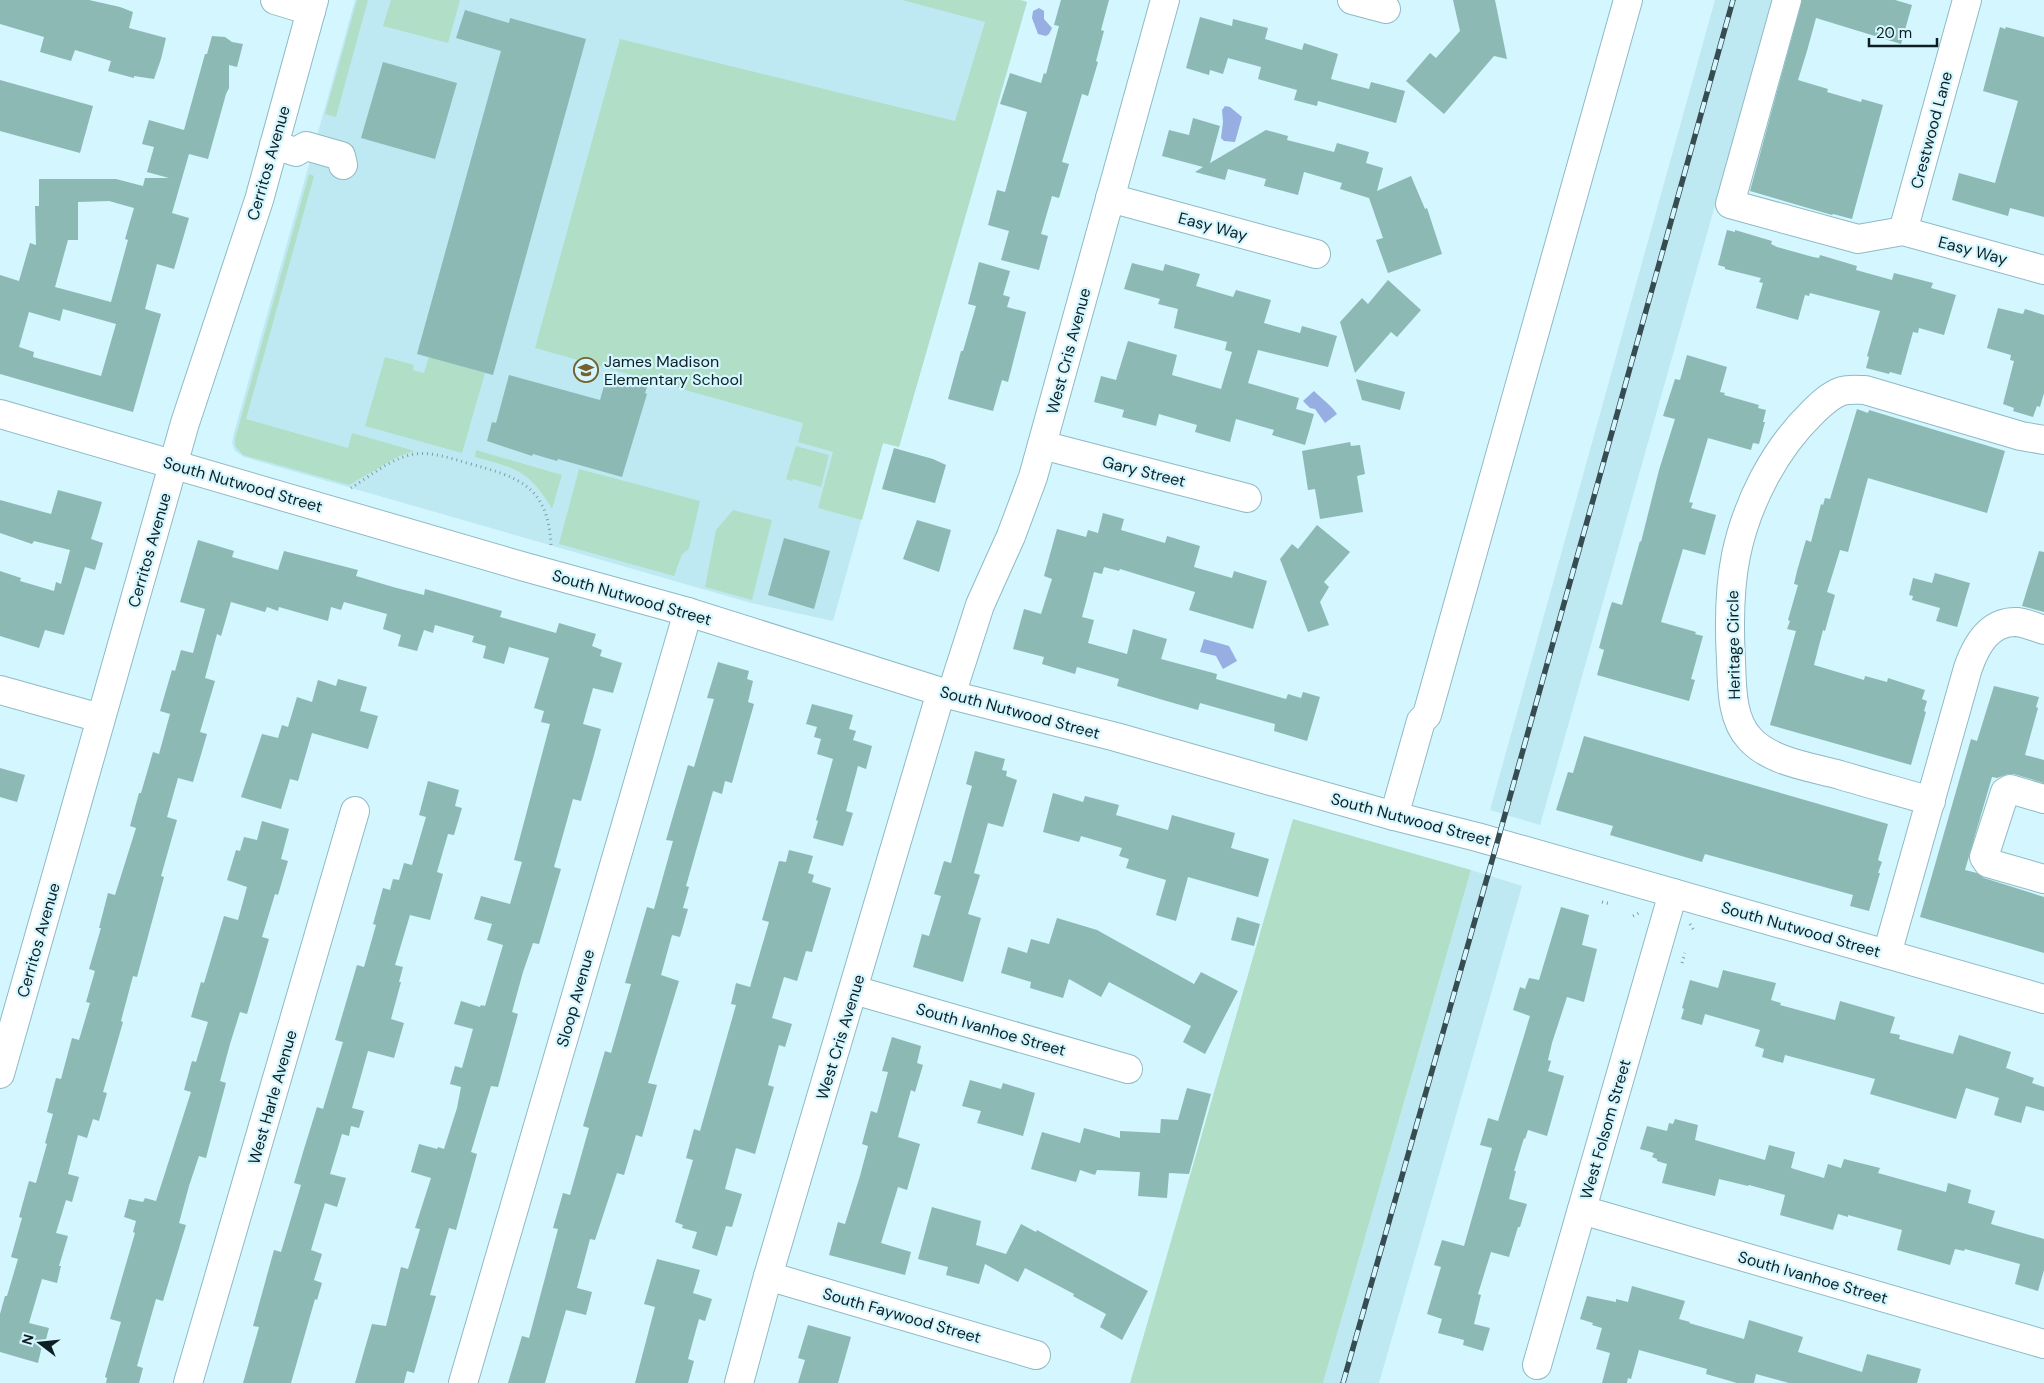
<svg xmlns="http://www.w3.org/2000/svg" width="2044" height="1383" viewBox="0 0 2044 1383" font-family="'DM Sans',sans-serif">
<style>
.built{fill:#bfe9f2}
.green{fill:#b1dec6}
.water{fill:#96aee2}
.building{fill:#8cb9b4;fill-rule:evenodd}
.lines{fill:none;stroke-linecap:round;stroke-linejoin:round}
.minor-casing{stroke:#8fbac5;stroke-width:30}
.path{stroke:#819da4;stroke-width:3;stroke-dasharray:1 4;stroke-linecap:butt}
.minor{stroke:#fff;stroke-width:28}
.rail-casing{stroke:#374c51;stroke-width:5.5}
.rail{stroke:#d3f6ff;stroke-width:4;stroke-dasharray:11;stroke-linecap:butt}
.labels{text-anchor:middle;stroke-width:4.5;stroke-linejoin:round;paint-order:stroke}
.street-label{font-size:16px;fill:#0e1f23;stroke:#d3f6ff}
.poi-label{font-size:16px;fill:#0e1f23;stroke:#d3f6ff;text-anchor:start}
</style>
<rect width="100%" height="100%" fill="#d3f6ff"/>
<g class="built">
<path d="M355,0H1020L1027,2L899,447L883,443L833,621L751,603L244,457L235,451L232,443L234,433Z"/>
<path d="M1715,0H1773L1540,825L1490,810Z"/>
<path d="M1471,870L1522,886L1379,1383H1323Z"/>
</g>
<g class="green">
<path d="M357,0H368L336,117L325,114Z"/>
<path d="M391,0H460L448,43L383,26Z"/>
<path d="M902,0H1020L1027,2L899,447L883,443L862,520L818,508L833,452L798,442L803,423L535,348L620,39L955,121L985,22Z"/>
<path d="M309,174L314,176L246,419L348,448L352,433L415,451L399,456L349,485L243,455L235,446V439Z"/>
<path d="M385,357L414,365L413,370L424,373L429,357L485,373L462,453L365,426Z"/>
<path d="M796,446L829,455L821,487L793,479L792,481L786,479Z"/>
<path d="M476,450L562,475L552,509C530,471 516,468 475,457Z"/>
<path d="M579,469L700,501L689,549L682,554L674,576L559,544Z"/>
<path d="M733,510L772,520L752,600L705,587L716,530Z"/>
<path d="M1293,819L1471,870L1323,1383H1130Z"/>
</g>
<g class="water">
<path d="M1039,8L1044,11V19L1052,28L1049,34L1046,36L1038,34L1032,18L1033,11Z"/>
<path d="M1225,106L1230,107L1242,117L1235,142L1224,141L1221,138L1223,122L1222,110Z"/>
<path d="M1314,391C1322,399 1331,405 1337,414L1325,423L1315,409L1310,408L1303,401Z"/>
<path d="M1204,639L1229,646L1237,661L1223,669L1216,656L1200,652Z"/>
</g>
<g class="building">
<path d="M0,0H89L120,7L133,12L129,28L166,38L161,59L154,79L134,76V78L108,71L111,61L75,50L71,61L40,52L44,37L0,24Z"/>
<path d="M1061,0H1109L1101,30L1104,31L1096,61L1098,62L1088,96L1082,94L1062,162L1069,164L1059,198L1052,196L1041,234L1048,236L1039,270L1001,260L1009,231L988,225L997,190L1005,192L1027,112L1000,104L1010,73L1041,83L1044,73L1046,74L1059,26L1054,25Z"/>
<path d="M1453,0H1495L1507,59L1494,56L1444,114L1406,81L1430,53L1436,58L1460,31Z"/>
<path d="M1802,0H1895L1912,5L1901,44L1816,18L1807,51L1798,80L1828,89L1827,92L1861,102L1862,99L1883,105L1852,219L1833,214L1832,215L1750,191Z"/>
<path d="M465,10L509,23L510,18L586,39L493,375L417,354L501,51L456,38Z"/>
<path d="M1200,17L1232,26L1233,19L1268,28L1265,39L1302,50L1304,43L1338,54L1331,79L1369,89L1371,82L1405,91L1396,123L1318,101L1317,106L1294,100L1297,90L1258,79L1261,67L1228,58L1223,74L1210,70L1209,75L1186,68Z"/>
<path d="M2000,27L2005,29L2006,27L2044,37V217L2010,208L2008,216L1952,200L1959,173L1995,183L2018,101L1983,91Z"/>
<path d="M212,36L225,37L232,42L243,44L237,67L229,65V88L226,94L208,159L189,154L172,213L189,218L174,269L157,264L145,309L161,314L133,412L0,374V275L19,281L30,243L36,245L35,206H39V179H116L143,186L145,178H169L147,172L154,147L142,144L149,120L184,130L205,54H207ZM109,201L134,208L125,239L128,240L111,302L55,287L68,240H78V202ZM63,309L116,324L101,376L33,357L34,352L19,347L29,312L60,321Z"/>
<path d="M383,62L457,83L435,159L361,138Z"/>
<path d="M0,80L93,106L80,153L0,131Z"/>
<path d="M1193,118L1220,126L1210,163L1266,130L1288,136L1287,140L1334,152L1337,143L1369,152L1366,163L1383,168L1377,191L1411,176L1425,209L1427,208L1442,254L1388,273L1376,240L1383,238L1369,198L1340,189L1342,183L1304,172L1298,195L1264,186L1266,179L1228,169L1225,180L1195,172L1203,167L1162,156L1169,130L1189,135Z"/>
<path d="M1727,230L1735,232V230L1772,241L1771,244L1777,247L1813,257L1819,258L1820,255L1857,266L1856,270L1892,280L1894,273L1933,283L1931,288L1956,295L1944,335L1919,328L1918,333L1913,332L1901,375L1890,372L1889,374L1866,368L1869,357L1867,356L1880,311L1810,293L1809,296L1805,295L1798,320L1756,308L1763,283L1759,282L1761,278L1725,269V267L1718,265Z"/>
<path d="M979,262L1010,271L1003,295L1010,297L1007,307L1026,312L1008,382L1002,380L993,411L948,399L961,351H963L976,306L968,304Z"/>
<path d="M1132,263L1163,271L1165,264L1200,274L1196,286L1233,297L1236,290L1271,300L1264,323L1300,333L1302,326L1337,336L1328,367L1258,350L1248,383L1299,398L1296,409L1314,414L1305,445L1272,435L1274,430L1236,419L1230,442L1195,432L1197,425L1159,414L1156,426L1122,417L1124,410L1094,402L1101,376L1116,380L1128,341L1177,355L1172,375L1221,389L1232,352L1225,350L1227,342L1174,328L1178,309L1158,304L1160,299L1124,289Z"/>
<path d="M1388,280L1421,310L1397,337L1391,332L1355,373L1340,322L1362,298L1368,304Z"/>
<path d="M1998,308L2023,314L2025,309L2044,315V393L2040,407L2037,406L2033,417L2013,411L2014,408L2003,404L2014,361L2010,360L2011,355L1987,348Z"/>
<path d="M1687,355L1727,367L1720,392L1725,393L1724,395L1759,405L1758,408L1766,410L1763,422H1765L1759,444L1753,443L1751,450L1708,438L1689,502L1693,503L1691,508L1716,515L1705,555L1683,549L1661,622L1696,632L1695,634L1703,636L1691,679L1695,680L1689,701L1597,675L1604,650L1599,648L1609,611L1612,602L1622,605L1640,541L1641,542L1659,470L1675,419L1663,416L1675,379L1680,380Z"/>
<path d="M509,375L600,400L607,375L647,387L645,393L647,394L622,477L558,459L557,461L533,454L532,456L487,441L492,422L496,423Z"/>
<path d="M1356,379L1405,392L1400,410L1362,400Z"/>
<path d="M1857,409L1868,413L1869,410L2005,451L1987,513L1868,478L1848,552L1840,550L1827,592L1835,595L1825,631L1823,630L1814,665L1864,680L1865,676L1887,682L1888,678L1925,690L1922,699L1927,701L1924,711L1926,712L1911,765L1770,725L1796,631L1787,629L1790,621L1788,620L1798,585L1794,584L1797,571L1806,540L1811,542L1821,504L1823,505L1825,498L1830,499Z"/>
<path d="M1350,442L1351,446L1360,445L1365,474L1357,476L1363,512L1320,519L1315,489L1308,490L1302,451Z"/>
<path d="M894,448L933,459L946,465L935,503L882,489Z"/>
<path d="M58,490L102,502L91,539L103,543L95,570L85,567L64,635L45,630L39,648L0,636V571L21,578L20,581L54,591L56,582L61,584L70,550L34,541L32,544L0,533V500L51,514Z"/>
<path d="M1103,513L1124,519L1121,530L1165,543L1167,536L1200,546L1194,567L1232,578L1234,571L1267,581L1253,629L1189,610L1195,592L1120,569L1119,571L1104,567L1102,574L1094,572L1082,617L1094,620L1088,643L1127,654L1133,629L1167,639L1161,659L1217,674L1216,679L1286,699L1288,694L1301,698L1303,692L1320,697L1307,741L1274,731L1275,724L1200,703L1198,710L1163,700L1117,686L1119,679L1077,667L1075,674L1042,664L1044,657L1013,649L1024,609L1041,614L1052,579L1044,576L1057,529L1086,537L1088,530L1098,533Z"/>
<path d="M917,520L951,530L939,572L903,559Z"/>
<path d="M1317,525L1350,552L1324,582L1329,587L1320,602L1329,625L1308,632L1280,559L1292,544L1298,549Z"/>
<path d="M784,538L830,551L814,609L768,595Z"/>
<path d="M198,540L234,551L232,557L278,570L284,551L358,570L356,576L393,587L424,595L425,589L502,611L500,617L556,633L559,623L596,634L592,646L602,650L600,656L622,663L613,693L593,688L583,724L601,729L594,755L581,801L573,799L554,867L561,869L549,910L539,944L533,943L523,972L512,1012L518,1014L498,1087L491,1086L471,1152L477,1154L456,1230L449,1228L430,1295L436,1296L414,1373L407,1371L404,1383H355L372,1324L386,1326L401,1267L408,1269L420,1229L415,1228L431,1178L411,1172L419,1144L437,1149L438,1147L444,1149L457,1108L461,1087L450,1084L455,1066L462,1068L473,1029L454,1024L461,1001L480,1007L481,1005L485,1006L503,945L487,940L492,924L474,919L481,896L510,904L522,862L514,860L550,724L541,722L544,711L534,708L549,658L509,647L504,664L483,658L486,646L472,642L474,636L435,625L433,633L424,630L417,651L398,646L401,635L383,629L387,614L344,602L341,610L331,607L328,621L279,607L278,611L267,607L265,612L231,602L221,636L217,634L205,678L215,681L200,732L207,734L193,782L178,778L167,817L177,820L161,876L164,877L137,977L133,976L121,1021L123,1022L103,1092L107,1093L99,1121L93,1119L87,1138L78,1135L68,1174L79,1177L72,1202L66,1200L56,1233L68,1236L59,1266H61L57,1283L42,1279L29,1323L49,1328L44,1347L42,1346L38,1363L0,1352V1314L5,1296H7L18,1259L11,1257L22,1218L19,1217L29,1181L36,1183L47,1144L45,1143L53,1114L47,1112L56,1078L61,1079L72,1038L79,1040L90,1003L86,1002L95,971L89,969L101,928H99L108,893L115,895L136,828L130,826L139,793H141L153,752L159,754L170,714L160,711L172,670L175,671L181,650L193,653L205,609L180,602Z"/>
<path d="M2039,551L2044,552V612L2022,606Z"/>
<path d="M1935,573L1970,583L1957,627L1936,621L1940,608L1912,600L1913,596L1909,595L1913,578L1932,583Z"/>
<path d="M718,662L749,671L747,679L753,681L748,702L754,704L732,783L725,781L722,794L713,791L686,886L689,887L683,908L688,909L680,937L672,935L661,975L679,981L648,1083L657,1085L642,1137L636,1135L624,1175L617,1173L595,1240L590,1239L577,1288L592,1292L586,1315L566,1310L545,1383H508L522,1336L529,1338L558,1229L553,1228L563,1193L570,1195L589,1128L583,1126L605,1051L611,1053L631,984L625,983L647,907L654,909L673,841L666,840L688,765L694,767L714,699L707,698Z"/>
<path d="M338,679L367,687L360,711L378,716L368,749L312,733L298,781L290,779L281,809L241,797L262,734L278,738L282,725L288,727L297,697L312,702L318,680L336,686Z"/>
<path d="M1994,686L2039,697L2036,707L2038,708L2025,755L2044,760V783L2014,774H2008L1997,778L1992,777L1965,870L1977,873L1984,878L2044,897V953L1920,917L1971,739L1977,741Z"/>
<path d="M812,704L853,715L849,729L856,731L853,740L872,746L866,769L858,766L846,811L853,813L843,846L813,838L818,821L816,820L833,759L817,754L821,739L814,737L817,727L806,724Z"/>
<path d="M1584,736L1888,824L1878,860L1882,862L1878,873H1880L1869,911L1850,906L1853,895L1705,854L1702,862L1610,835L1613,826L1556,810L1568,772L1573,773Z"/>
<path d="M975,751L1005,759L1002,770L1007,771L1006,776L1017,780L1003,827L988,823L974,873L980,875L968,914L981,918L963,982L913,967L922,934L929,936L941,896L934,894L944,861L951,863L972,786L966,784Z"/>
<path d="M0,768L25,775L17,802L0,797Z"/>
<path d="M428,781L459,790L455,806L462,808L454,835L448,834L437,872L443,874L430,920L410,915L395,965L403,967L399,982H401L391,1019L404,1023L394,1058L368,1051L352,1108L364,1111L359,1128L351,1126L349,1136L342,1134L330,1174L346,1178L337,1207L325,1203L311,1250L322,1254L314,1280L322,1283L317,1300L315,1299L291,1383H243L259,1327L253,1326L274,1250L281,1252L301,1185L294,1183L304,1149L317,1107L323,1109L343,1042L335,1040L357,965L364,967L376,925L373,924L383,888L390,890L393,879L399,880L404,863L412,865L426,817L419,815Z"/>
<path d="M1053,793L1083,802L1085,796L1119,805L1116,815L1168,830L1172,815L1235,833L1231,848L1269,859L1258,897L1188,877L1176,921L1156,915L1166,880L1126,868L1129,859L1119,856L1122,848L1081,836L1079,842L1043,832Z"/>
<path d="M262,821L289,829L281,859L288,861L278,895L275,894L262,937L269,939L247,1014L240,1012L230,1044L220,1081L226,1083L215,1124L206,1158L199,1156L189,1186L179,1223L186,1225L163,1301L156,1299L137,1366L143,1368L139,1383H106L107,1378L105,1377L121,1322L110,1319L135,1233L133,1232L136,1221L124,1217L129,1199L143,1202L145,1198L156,1201L191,1092L184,1090L192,1061L196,1062L208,1022L191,1017L201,982L204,983L224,916L238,920L247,887L227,880L236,850L240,851L244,837L257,840Z"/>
<path d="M789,850L813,856L808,873L814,875L812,882L831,888L812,952L806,951L797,981L784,977L772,1018L792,1024L785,1047L779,1045L768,1085L774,1087L755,1154L736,1148L725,1189L742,1194L732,1227L726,1226L717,1256L692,1248L697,1232L682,1228L683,1225L675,1222L693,1160L686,1158L694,1129L700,1131L736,1005L731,1004L736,983L750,987L769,922L762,920L779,861L786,862Z"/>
<path d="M1561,907L1589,915L1582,945L1597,949L1584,1002L1567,997L1552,1043L1548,1060L1551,1061L1548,1071L1564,1076L1547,1136L1528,1130L1525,1139L1524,1138L1514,1171H1516L1509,1199L1527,1204L1520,1227H1518L1509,1257L1491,1252L1478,1294L1481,1295L1474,1324L1490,1328L1483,1351L1463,1345L1464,1340L1438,1333L1442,1319L1427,1314L1441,1267L1434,1265L1442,1240L1464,1246L1492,1148L1480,1145L1488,1118L1498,1121L1530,1016L1513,1010L1520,987L1525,989L1529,978L1539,980Z"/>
<path d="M1237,917L1260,924L1254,946L1231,940Z"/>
<path d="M1057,918L1097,930L1194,984L1201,972L1238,991L1205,1054L1183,1042L1191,1026L1109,982L1101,997L1069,979L1063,998L1030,988L1031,982L1001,973L1008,947L1027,953L1031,939L1049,944Z"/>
<path d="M1723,970L1776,983L1771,1000L1781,1003L1780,1005L1835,1020L1840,1001L1895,1017L1890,1033L1900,1035L1899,1039L1953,1054L1959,1035L2011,1052L2006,1068L2034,1078L2032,1083L2044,1087V1111L2026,1106L2021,1123L1994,1115L1999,1098L1966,1088L1956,1119L1870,1094L1875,1079L1785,1055L1783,1063L1762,1057L1764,1049L1755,1046L1760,1030L1705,1014L1702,1025L1681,1019L1684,1009L1682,1008L1690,980L1718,988Z"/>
<path d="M892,1037L921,1046L917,1063L923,1065L915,1092L911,1090L898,1137L920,1144L907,1190L898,1187L881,1243L911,1252L905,1275L829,1255L838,1222L845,1224L860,1176L868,1146L862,1144L871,1111L877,1113L888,1072L882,1071Z"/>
<path d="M970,1080L1001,1089L1003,1083L1035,1093L1023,1136L977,1123L981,1111L962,1106Z"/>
<path d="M1187,1088L1211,1094L1189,1174L1169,1173L1167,1198L1138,1196L1140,1172L1097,1170L1095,1175L1080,1170L1076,1182L1031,1169L1042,1132L1080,1143L1084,1128L1120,1138V1131L1160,1133L1161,1119L1178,1120Z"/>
<path d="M1675,1119L1698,1125L1695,1140L1765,1160L1769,1145L1795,1152L1791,1168L1824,1178L1828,1164L1841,1168L1844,1159L1880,1168L1878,1173L1946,1192L1948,1183L1971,1190L1968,1203L1995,1211L1991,1224L2044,1239V1270L2038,1291L2015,1284L2020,1264L1965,1249L1964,1251L1955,1249L1950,1265L1897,1250L1902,1230L1848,1215V1217L1838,1214L1833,1230L1780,1215L1785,1195L1749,1185L1748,1186L1719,1179L1715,1196L1662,1183L1667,1164L1657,1161V1159L1652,1157L1654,1153L1640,1149L1647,1126L1667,1131L1669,1123L1673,1124Z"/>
<path d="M932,1207L981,1221L976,1245L1006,1254L1021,1224L1036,1232L1037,1230L1148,1291L1122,1340L1100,1327L1106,1314L1073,1296L1074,1294L1025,1268L1018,1282L985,1264L979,1284L946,1275L948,1267L918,1259Z"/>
<path d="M657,1259L700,1270L693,1293L712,1299L705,1321L699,1319L688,1359L694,1361L688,1383H635L655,1307L644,1304Z"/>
<path d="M1632,1286L1685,1301L1679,1319L1690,1322L1689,1323L1744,1339L1749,1320L1803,1337L1798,1352L1862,1372L1867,1354L1921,1369L1917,1383H1789L1756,1374L1754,1383H1737L1706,1374L1707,1369L1639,1350L1631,1379L1628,1378L1627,1383H1602L1610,1353L1596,1349L1602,1328L1592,1325L1593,1323L1580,1319L1587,1296L1616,1302V1299L1628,1302Z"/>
<path d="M808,1325L851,1337L838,1383H798L805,1360L798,1358Z"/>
</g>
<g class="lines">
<defs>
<g id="minor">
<path d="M275,0L311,11"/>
<path d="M1352,0L1386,9"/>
<path d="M1787,0L1730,204L1858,239L1903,231L2044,270"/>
<path d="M274,145L296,152L306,146L341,156L343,165"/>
<path d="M1110,198L1316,254"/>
<path d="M1903,231L1967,0"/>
<path d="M0,414L525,567L688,612L951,695L1116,737L1394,816L1477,837L2044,999"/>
<path d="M1042,445L1247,498"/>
<path d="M0,690L100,718"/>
<path d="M951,695L980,605L1011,536L1033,477L1165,0"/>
<path d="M2044,799L2010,789L2005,792L1984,857L1988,863L2044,879"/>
<path d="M1931,801C1900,792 1870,784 1840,775C1811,767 1771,762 1750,739C1731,719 1732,686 1731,660C1729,625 1729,590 1736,555C1747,503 1774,450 1812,413C1820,405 1830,395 1842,391C1850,389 1857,390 1865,390L2021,436L2044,440"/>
<path d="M1394,816L1421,721L1427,715L1628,0"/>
<path d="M1887,954L1968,668C1976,645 1989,621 2017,622C2026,623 2035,627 2044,630"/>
<path d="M854,990L1128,1069"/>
<path d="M0,1074L185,423L259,200L314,0"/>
<path d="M1582,1210L2044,1344"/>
<path d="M768,1276L1036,1355"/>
<path d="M1537,1365L1673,893"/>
<path d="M188,1383L355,811"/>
<path d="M463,1383L688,612"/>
<path d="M739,1383L768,1276L941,692"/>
</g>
</defs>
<use href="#minor" class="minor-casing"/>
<g class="path">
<path d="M351,488C370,476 393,457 415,454C433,452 450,458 467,463C518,477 548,485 551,545"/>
<path d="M1602,902L1611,904"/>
<path d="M1633,916L1641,912"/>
<path d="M1690,924L1695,932"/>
<path d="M1682,963L1685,953"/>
</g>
<use href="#minor" class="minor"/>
<defs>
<path id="rail" d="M1343,1383L1497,843L1733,0"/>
</defs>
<use href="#rail" class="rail-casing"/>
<use href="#rail" class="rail"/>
</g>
<defs>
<symbol id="school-ring" viewBox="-11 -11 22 22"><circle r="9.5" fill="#d3f6ff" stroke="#766030" stroke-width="1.5"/><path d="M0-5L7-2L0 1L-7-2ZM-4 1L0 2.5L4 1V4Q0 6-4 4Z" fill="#766030"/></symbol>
</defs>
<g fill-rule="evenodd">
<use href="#school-ring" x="572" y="356" width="28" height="28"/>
</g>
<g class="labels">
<g class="street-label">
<text transform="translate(1931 130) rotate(-75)" y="6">Crestwood Lane</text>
<text transform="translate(268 163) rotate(-74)" y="6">Cerritos Avenue</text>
<text transform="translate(1213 226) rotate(15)" y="6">Easy Way</text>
<text transform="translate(1973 250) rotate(15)" y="6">Easy Way</text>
<text transform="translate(1068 351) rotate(-75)" y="6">West Cris Avenue</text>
<text transform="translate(1144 471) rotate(14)" y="6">Gary Street</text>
<text transform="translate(243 484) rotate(16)" y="6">South Nutwood Street</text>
<text transform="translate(149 550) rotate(-74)" y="6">Cerritos Avenue</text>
<text transform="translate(632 597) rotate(16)" y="6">South Nutwood Street</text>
<text transform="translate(1733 645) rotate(-91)" y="6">Heritage Circle</text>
<text transform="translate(1020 712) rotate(15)" y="6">South Nutwood Street</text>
<text transform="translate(1411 819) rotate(15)" y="6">South Nutwood Street</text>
<text transform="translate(1801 929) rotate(16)" y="6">South Nutwood Street</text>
<text transform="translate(38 940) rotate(-74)" y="6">Cerritos Avenue</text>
<text transform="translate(575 998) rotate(-74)" y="6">Sloop Avenue</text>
<text transform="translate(991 1029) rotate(16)" y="6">South Ivanhoe Street</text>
<text transform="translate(840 1037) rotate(-73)" y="6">West Cris Avenue</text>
<text transform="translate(272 1097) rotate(-74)" y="6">West Harle Avenue</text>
<text transform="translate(1605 1129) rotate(-74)" y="6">West Folsom Street</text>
<text transform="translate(1813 1277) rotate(16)" y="6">South Ivanhoe Street</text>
<text transform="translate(902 1315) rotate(16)" y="6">South Faywood Street</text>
</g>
<g class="poi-label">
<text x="604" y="367">James Madison<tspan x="604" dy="18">Elementary School</tspan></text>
</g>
</g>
<g transform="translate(40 1343) rotate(286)" stroke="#d3f6ff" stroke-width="4" paint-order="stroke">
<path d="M0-4L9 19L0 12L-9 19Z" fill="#0e1f23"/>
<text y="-8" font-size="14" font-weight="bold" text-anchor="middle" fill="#0e1f23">N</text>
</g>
<path d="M1869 38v8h68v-8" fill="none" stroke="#0e1f23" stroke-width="2.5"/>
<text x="1876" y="38" font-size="15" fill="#0e1f23" stroke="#d3f6ff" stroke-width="4" paint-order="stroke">20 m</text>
</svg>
